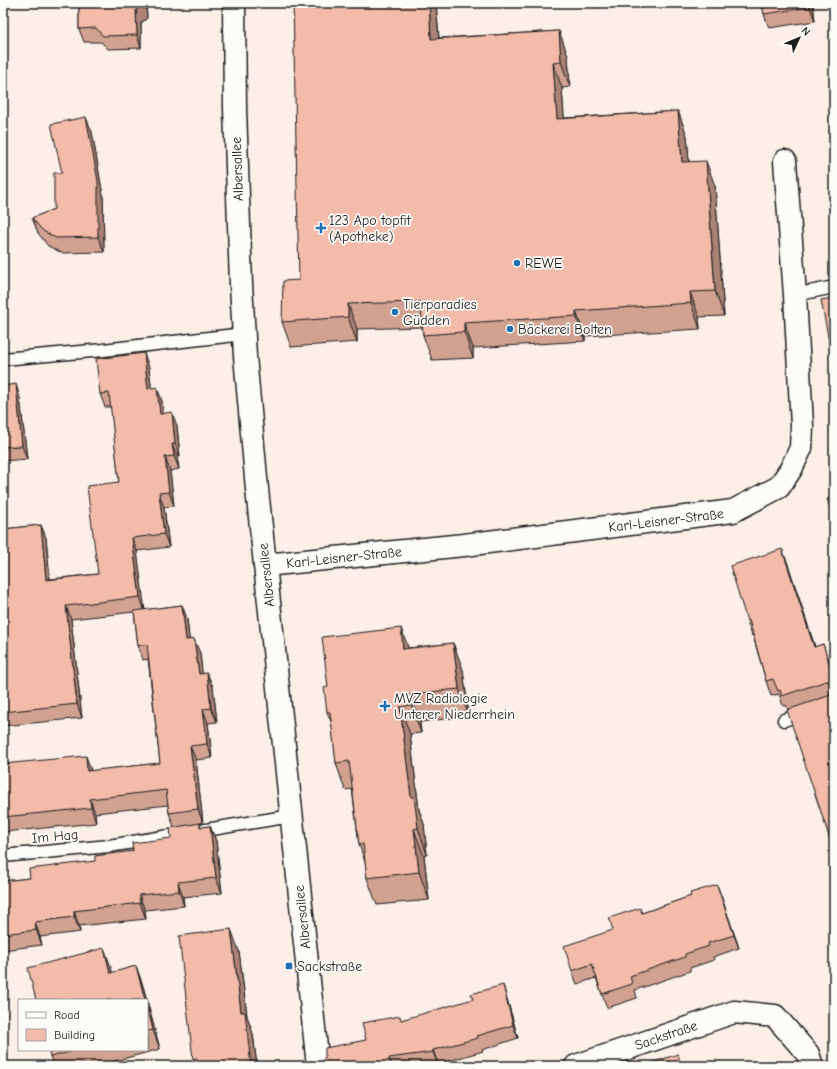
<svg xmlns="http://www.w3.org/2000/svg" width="837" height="1069" viewBox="0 0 837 1069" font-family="'Comic Neue',sans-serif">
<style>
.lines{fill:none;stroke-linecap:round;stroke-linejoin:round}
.lane-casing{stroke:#1c1c1c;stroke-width:15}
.street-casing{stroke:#1c1c1c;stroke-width:25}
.secondary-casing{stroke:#1c1c1c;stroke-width:25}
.lane{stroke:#fdfcf7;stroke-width:12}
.street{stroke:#fdfcf7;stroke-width:22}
.secondary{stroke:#fdfcf7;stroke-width:22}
.wall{fill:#d1a191;stroke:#1c1c1c}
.shaded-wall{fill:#aa8376;stroke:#1c1c1c}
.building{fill:#f3bba9;stroke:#1c1c1c}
.poi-dot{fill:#1f6fb2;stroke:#fdfcf7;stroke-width:1.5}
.labels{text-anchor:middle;stroke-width:3.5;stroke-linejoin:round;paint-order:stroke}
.street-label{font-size:14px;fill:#1c1c1c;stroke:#fdfcf7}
.poi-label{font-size:14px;fill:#1c1c1c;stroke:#fdfcf7;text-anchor:start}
</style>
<rect width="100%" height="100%" fill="#fbefe7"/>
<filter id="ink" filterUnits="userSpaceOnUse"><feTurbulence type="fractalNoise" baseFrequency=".025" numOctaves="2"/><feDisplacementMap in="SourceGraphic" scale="8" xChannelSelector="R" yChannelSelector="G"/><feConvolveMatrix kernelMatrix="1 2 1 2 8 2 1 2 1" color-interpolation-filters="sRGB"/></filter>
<g filter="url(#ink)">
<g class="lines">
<defs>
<g id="lane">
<path d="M795,295L834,287"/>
<path d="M3,359L103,350L244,334"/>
<path d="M784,720L834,703"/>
<path d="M3,856L109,846L291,816"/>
</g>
<g id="street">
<path d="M265,565L464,545L733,511L779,487L791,469L801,448L802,426L795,295L785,161"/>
<path d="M576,1066L734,1012L775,1016L808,1054L812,1066"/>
</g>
<path id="secondary" d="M234,3L235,108L241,284L245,356L257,489L318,1066"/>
</defs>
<use href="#lane" class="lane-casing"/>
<use href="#street" class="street-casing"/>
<use href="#secondary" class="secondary-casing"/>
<use href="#lane" class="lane"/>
<use href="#street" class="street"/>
<use href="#secondary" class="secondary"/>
</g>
<g class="wall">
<path d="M79,3H146L147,18L141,23V48L108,49L101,42H84L79,29Z"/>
<path d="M436,3L439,38L559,31L568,56L570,87L562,88L564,118L678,111L687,136L689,162L715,186L724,316L699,317L700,329L585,336V341L473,348V358L432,360L423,335L422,327L357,329V342L291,347L282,322L299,280Z"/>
<path d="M762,3H813L815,21L769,28L764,14Z"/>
<path d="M92,132L103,196L104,252L62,253L48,246L38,233L32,218L54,209L62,173Z"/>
<path d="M834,298V360L831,352Z"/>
<path d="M149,367L151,388L162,401L163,413L177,426L180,457H177L179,469L170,471L174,506L164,507L169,547L137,551L144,610L182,605L187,619L189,639L200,653L202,674L207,673L213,687L217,722L208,723L212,758L196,760L203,823H200L201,827L210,826L216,841L222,893L183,897L184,906L145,910L146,919L79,926L80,932L40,937L42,945L3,950V881L30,878L133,851L171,838L174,827L169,813L168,805L95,813L96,823L3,832V764L91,771L160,763L148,659L143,660L138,646L134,612L71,619L82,718L3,726V529L41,525L46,538L50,579L98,574L119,482L111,407H105L100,394Z"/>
<path d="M3,386L20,398L27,459L3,461Z"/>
<path d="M782,549L815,647L823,644L834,677V851L786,705L783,706L779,694L771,696L766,681L753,636H752L747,621Z"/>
<path d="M453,643L463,670L469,716L420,722L421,733L410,734L419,810L424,824L427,855L424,856L429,900L377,905L367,878L365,862L359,844L352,789L345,790L336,763L332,724L327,712L328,687L408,648Z"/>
<path d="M717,885L739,948L713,957L714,960L690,968V971L635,990L637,998L607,1008L596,978L577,984L572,971L613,930L642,913L691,896Z"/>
<path d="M104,948L112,973L136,966L143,986L160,1049L96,1066H40L52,1063L49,1050H147V1000H36Z"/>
<path d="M239,951L247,1016L253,1034L257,1066H196L193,1059Z"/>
<path d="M507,999L518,1038L482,1050L483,1051L438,1064V1065L434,1066H324L366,1040L401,1020Z"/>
</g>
<g class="shaded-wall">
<path d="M142,3H146L147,18L141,23V48L137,35L136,10Z"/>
<path d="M429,3H436L441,64L431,39Z"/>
<path d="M810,3H813L815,21L810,7Z"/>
<path d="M559,31L568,56L570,87L561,62Z"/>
<path d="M553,63L562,88L566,144L557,119Z"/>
<path d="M678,111L687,136L691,187L682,162Z"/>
<path d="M86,117L92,132L103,196L104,252L98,237Z"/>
<path d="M706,161L715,186L724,316L715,291Z"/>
<path d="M690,292L699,317L700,329L691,303Z"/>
<path d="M348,304L357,329V342L348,317Z"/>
<path d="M576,311L585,336V341L576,316Z"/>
<path d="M464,323L473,348V358L464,332Z"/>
<path d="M144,353L149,367L153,402L148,389Z"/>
<path d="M16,384L20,398L27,459L22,446Z"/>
<path d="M157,387L162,401L165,427L160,414Z"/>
<path d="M172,412L177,426L180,457L175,444Z"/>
<path d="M172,444L177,457L179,469L174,456Z"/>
<path d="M165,457L170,471L174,506L169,492Z"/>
<path d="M159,493L164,507L169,547L164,534Z"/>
<path d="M41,525L46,538L51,593L46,580Z"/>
<path d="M132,538L137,551L145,611L140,597Z"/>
<path d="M782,549L788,564L820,662L814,647Z"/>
<path d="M182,605L187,619L191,654L186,640Z"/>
<path d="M66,606L71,619L82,718L77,704Z"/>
<path d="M401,628L411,655L403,649Z"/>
<path d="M194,639L200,653L204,688L199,674Z"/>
<path d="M453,643L463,670L469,716L459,689Z"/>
<path d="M207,673L213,687L217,722L211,708Z"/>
<path d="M410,694L420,722L421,733L411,705Z"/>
<path d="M400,707L410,734L419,810L424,824L427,855L418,828L411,797Z"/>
<path d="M203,709L208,723L212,758L207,744Z"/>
<path d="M190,746L196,760L203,823L198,809Z"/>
<path d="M86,756L91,770L87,771Z"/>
<path d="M90,799L95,813L96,823L91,808Z"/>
<path d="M210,826L216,841L222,893L216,878Z"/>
<path d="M414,829L424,856L429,900L419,872Z"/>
<path d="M178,882L183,897L184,906L179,891Z"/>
<path d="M717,885L722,898L739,948L734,935Z"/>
<path d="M139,895L145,910L146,919L140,903Z"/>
<path d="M74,911L79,926L80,932L74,917Z"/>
<path d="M35,922L40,937L42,945L36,930Z"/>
<path d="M231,929L239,951L247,1016L253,1034L257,1066H251L241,1012Z"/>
<path d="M104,948L111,967L117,992L110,973Z"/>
<path d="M136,966L143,986L160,1049L153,1030L147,1006V1000H145Z"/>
<path d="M503,985L507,999L518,1038L513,1025Z"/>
<path d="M433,1050L438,1064V1065L433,1052Z"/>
</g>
<g class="building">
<path d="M79,3H142V4L136,10L137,35L103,36L96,28L79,29Z"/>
<path d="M293,3H429L431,39L559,31L561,62L553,63L557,119L678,111L682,162L706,161L715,291L690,292L691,303L576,311V316L464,323V332L423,335L421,302L348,304V317L282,322L283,281L299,280Z"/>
<path d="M762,3H810V7L764,14Z"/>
<path d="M86,117L98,181V237L56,238L43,231L32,218L54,209V173H62L51,124Z"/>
<path d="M834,298V352H831L821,300Z"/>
<path d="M144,353L148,389L157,387L160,414L172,412L175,444H172L174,456L165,457L169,492L159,493L164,534L132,538L140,597L66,606L77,704L3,712V529L41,525L46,580L98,574L87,486L119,482L109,393L100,394L96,359Z"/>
<path d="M16,384L22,446L3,447V386Z"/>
<path d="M834,497V520L827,499Z"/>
<path d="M782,549L814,647L823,644L834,678V683L833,682L826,681L782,696L780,690L778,691L773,679L766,681L749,620L747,621L730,566Z"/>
<path d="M182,605L186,640L194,639L199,674L207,673L211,708L203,709L207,744L190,746L198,809L169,813L166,790L90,799L91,808L3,817V764L86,756L87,771L160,763L147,644L138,646L134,611Z"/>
<path d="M401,628L403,649L453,643L459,689L410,694L411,705L400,707L411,797H414L418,828L414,829L419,872L367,878L363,844H359L349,761L336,763L330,712H327L324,688L328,687L322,637Z"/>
<path d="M834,693V851L787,710L831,695Z"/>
<path d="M200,823V827L210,826L216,878L178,882L179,891L139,895L140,903L74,911V917L35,922L36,930L3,934V881L30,878L29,869L95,861V856L133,851L132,843L171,838L170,828Z"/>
<path d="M717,885L734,935L708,943L709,946L685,954V957L630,976L632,984L602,994L592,964L572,971L564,946L613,930L609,918L640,908L642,913L691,896L690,893Z"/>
<path d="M231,929L241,1012H245L251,1066H198L197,1058L193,1059L179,936Z"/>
<path d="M104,948L110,973L136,966L145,1000H36L28,968Z"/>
<path d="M503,985L513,1025L477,1036L478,1038L433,1050V1052L389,1058L391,1066H354L353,1063L331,1066H324L323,1060L325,1057V1048L366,1040L362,1023L400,1016L401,1020L473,999L471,994Z"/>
<path d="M147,1006L153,1030L147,1031Z"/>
<path d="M49,1050H77L50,1057Z"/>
<path d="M678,1054L681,1066H642Z"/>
<path d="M53,1063L54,1066H40Z"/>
</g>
</g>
<g class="poi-dot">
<path d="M319 222h4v4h4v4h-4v4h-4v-4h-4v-4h4z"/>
<circle cx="517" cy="263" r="4"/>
<circle cx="395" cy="312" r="4"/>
<circle cx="510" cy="329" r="4"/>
<path d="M383 700h4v4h4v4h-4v4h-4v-4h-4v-4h4z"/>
<rect x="285" y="962" width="8" height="8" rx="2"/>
</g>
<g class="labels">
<g class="street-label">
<text transform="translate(237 169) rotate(-92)" y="5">Albersallee</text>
<text transform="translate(666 520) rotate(-7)" y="5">Karl-Leisner-Straße</text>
<text transform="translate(344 557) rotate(-6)" y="5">Karl-Leisner-Straße</text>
<text transform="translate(266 575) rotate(-96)" y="5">Albersallee</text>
<text transform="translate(55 836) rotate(-5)" y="5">Im Hag</text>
<text transform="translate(302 917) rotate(-96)" y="5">Albersallee</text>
<text transform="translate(666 1035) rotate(-19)" y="5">Sackstraße</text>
</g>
<g class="poi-label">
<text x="329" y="225">123 Apo topfit<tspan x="329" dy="16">(Apotheke)</tspan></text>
<text x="525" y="268">REWE</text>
<text x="403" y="309">Tierparadies<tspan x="403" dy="16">Güdden</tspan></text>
<text x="518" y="334">Bäckerei Bolten</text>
<text x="394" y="703">MVZ Radiologie<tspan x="394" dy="16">Unterer Niederrhein</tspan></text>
<text x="297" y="971">Sackstraße</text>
</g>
</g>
<rect width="837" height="1069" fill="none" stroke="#fdfcf7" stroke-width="16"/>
<rect x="8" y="8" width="821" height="1053" fill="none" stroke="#1c1c1c" stroke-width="1.5" filter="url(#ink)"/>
<rect x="18" y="999" width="130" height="52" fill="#fdfcf7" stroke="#a3a29f"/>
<rect x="26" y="1012" width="20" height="6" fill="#fdfcf7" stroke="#a3a29f"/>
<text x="54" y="1019" font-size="12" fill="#1c1c1c">Road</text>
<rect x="26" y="1029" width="20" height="12" fill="#f3bba9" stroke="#a3a29f"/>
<text x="54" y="1039" font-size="12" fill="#1c1c1c">Building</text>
<g transform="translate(799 38) rotate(46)" stroke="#fdfcf7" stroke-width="3" paint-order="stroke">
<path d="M0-3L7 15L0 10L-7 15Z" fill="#1c1c1c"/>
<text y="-6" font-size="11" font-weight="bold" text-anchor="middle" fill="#1c1c1c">N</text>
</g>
</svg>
